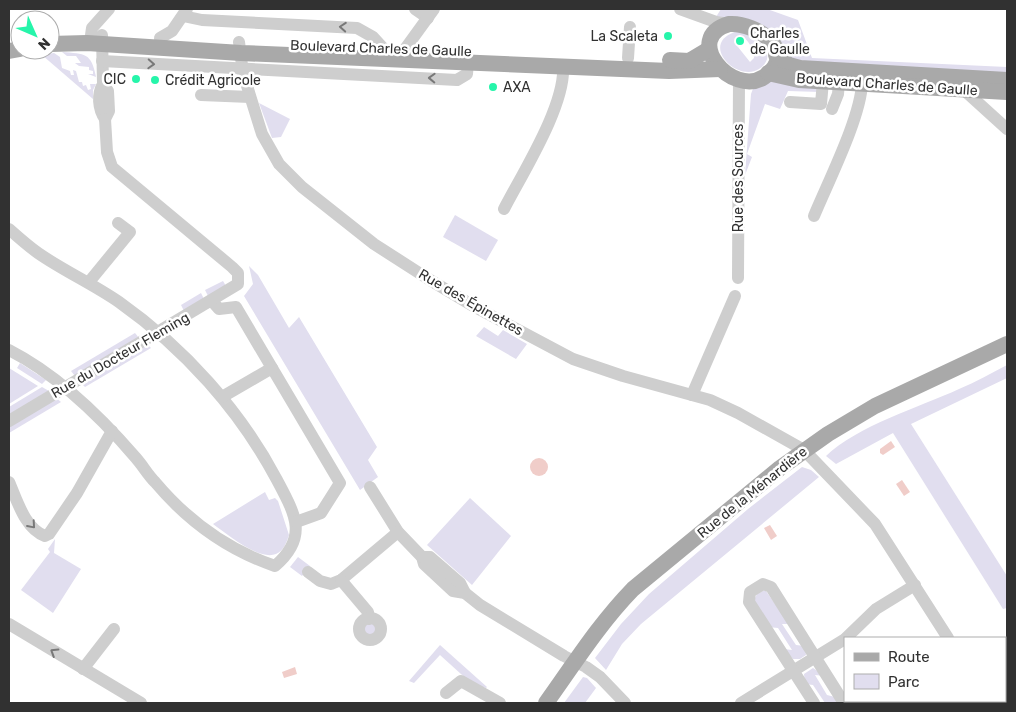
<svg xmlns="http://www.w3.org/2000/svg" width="1016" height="712" viewBox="0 0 1016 712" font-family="Rubik,sans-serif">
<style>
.green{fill:#e1deef;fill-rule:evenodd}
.water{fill:#f0cdc9}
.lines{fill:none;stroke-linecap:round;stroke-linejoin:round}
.minor{stroke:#cecece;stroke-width:12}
.major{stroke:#a9a9a9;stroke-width:16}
.oneway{stroke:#787878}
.poi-dot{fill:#26f5aa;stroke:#fff;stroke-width:2}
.labels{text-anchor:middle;stroke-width:5;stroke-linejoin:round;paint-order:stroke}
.poi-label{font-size:14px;fill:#313131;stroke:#fff;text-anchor:start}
.street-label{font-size:14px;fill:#313131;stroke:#fff}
</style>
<rect width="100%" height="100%" fill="#fff"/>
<g class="green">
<path d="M721,9H767L798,20L812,58L1007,67V75L796,63L780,48L716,17Z"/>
<path d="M735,32C752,31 782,54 759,69C737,83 699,44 735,32ZM740,35C748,39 754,49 754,58L750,62L734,42Z"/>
<path d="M62,52C85,54 91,52 96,77L88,74H93V71L89,70V67L79,66L75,63H81L76,56H67Z"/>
<path d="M54,53L60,57L62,68L70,71L71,75H74L73,70L76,71L79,82H82L83,86L86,85L88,90L91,89L90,84H96L93,90V99L42,55Z"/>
<path d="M768,80L813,85L820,92L788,91L780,109L765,104L747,154L752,157L745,175L751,94L754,86Z"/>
<path d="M259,103L290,119L281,137L272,138Z"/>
<path d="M455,215L498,240L486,261L443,237Z"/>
<path d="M249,266L258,275L289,328L299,317L377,447L368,460L378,477L360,490L244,296L253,284Z"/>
<path d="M223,281L226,286L208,296L205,290Z"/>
<path d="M201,293L204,299L184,311L181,305Z"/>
<path d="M484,327L498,336L503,330L527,344L516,359L476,336Z"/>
<path d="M135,333L139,338L75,376L71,371Z"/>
<path d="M147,344L151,348L85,387L81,383Z"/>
<path d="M20,363L46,380L42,384L17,368Z"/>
<path d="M1007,365V378L911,424L1007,576V608L1003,609L893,433L836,464L826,456C857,426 920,407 959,389C976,382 991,373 1007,365Z"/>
<path d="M9,368L38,386L9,404Z"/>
<path d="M42,387L49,391L9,415V407Z"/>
<path d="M55,397L61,402L9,433V426Z"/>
<path d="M802,467L811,470L819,477L641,624L622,644L606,670L595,658L621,624L649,594L748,509Z"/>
<path d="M265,492L269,500L275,498L278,501L289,535C287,541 284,551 276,554C259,561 227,534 213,524Z"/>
<path d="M470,498L511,536L472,585L427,545Z"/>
<path d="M55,539L54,553L81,569L53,613L21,590L50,552L48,549Z"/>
<path d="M298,557L310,566L302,576L290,567Z"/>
<path d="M763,591H766L789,624H782L796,645L805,646L806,655L800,659H793L784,649L792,650L778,628L768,627L754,600L757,594Z"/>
<circle cx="370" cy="629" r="7"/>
<path d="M440,645L487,687L486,688L472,684L440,655L414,683L409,681Z"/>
<path d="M813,668L825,676L815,675L827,695L839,698L841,703H825L813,685L805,684L804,674Z"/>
<path d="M583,677L587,678L596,688L585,703H564Z"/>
</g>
<g class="water">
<path d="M891,441L895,447L883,455L880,453V449Z"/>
<circle cx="539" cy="467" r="9"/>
<path d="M902,480L910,492L904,496L896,484Z"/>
<path d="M770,525L777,536L771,540L764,528Z"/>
<path d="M295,667L297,674L284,678L282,672Z"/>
</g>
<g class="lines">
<g class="minor">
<path d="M415,9L428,18"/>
<path d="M680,9L716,22L729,24"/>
<path d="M183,16L202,20L357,28L373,37L384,49"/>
<path d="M91,35L92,28L109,9"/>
<path d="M102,35L103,84L108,91L109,111L105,119C98,109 97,94 103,84"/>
<path d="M160,38L172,31L187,9"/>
<path d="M239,42L243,73L262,134L279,164L302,187L374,244L430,280L475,307L573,359L623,376L710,400L738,413L804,450L875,524L948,638"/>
<path d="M405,49L434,9"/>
<path d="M628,58L630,27"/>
<path d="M102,61L457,80L467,74L468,62"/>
<path d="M964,90L1007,129"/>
<path d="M201,95L250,97"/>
<path d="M790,102L821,104L823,81"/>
<path d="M832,109L838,94L839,82"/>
<path d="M504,209C522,174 566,105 563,66"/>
<path d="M814,216C828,182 861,117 862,83"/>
<path d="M9,229C18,237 28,246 38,253C64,271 93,284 119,302C184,348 240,410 277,480C295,514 309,537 275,566C228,550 187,520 155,482C148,475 143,466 136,458C100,416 58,375 9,350"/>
<path d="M738,278L739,78"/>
<path d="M89,282L130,232L118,223"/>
<path d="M212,301L219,309L236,307L340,483L321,513L296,522"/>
<path d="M692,395L735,296"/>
<path d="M222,397L272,368"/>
<path d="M9,421L238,284V273L232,267L112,167L107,152L105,119"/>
<path d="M9,482C17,500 25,529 45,536L49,534L77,493L112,431"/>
<path d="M370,487L398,532L422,557L424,564L453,591L465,593L480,605L564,656L586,667L600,677L625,703"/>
<path d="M422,557H430L460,583L465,593"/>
<path d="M308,572L320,581L331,584L341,580L398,532"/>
<path d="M341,580L368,612L369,619"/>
<circle cx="370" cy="629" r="11"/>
<path d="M9,624L141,703"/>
<path d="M846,638L876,609L915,585"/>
<path d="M83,669L114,629"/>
<path d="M1005,684L1007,683"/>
<path d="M446,693L461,681L500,703"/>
<path d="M741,703L845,639"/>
<path d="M814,703L749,602L750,592L763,584L771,587L844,703"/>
</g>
<g class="major">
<path d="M729,24C757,22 800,53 764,77C732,98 681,38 729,24Z"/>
<path d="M50,44L87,43L241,53L669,71L720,69"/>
<path d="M9,51L20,49"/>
<path d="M776,55L789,65L800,68L1007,80"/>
<path d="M670,60L689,61L709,49"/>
<path d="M768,73L799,80L1007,92"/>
<path d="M546,703C574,664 599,624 633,589L780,468L828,434L875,406L1007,344"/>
</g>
</g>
<defs><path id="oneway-chevron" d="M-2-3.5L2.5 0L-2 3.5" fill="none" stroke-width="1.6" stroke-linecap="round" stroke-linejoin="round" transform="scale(1.25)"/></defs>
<g class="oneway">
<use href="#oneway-chevron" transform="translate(343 27) rotate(-176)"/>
<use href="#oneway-chevron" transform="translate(151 64) rotate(3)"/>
<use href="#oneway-chevron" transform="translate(432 78) rotate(-178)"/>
<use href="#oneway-chevron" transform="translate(32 525) rotate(49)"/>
<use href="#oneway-chevron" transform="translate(54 652) rotate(-148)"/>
</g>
<g class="poi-dot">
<circle cx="668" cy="36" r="5"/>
<circle cx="740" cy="41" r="5"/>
<circle cx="136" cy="79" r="5"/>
<circle cx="155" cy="80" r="5"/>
<circle cx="493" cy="87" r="5"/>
</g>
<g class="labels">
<g class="poi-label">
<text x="750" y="38">Charles<tspan x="750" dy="16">de Gaulle</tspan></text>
<text x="658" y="41" text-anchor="end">La Scaleta</text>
<text x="126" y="84" text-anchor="end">CIC</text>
<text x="165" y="85">Crédit Agricole</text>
<text x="503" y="92">AXA</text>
</g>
<g class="street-label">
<text transform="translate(381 48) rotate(2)" y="5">Boulevard Charles de Gaulle</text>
<text transform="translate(887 84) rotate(4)" y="5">Boulevard Charles de Gaulle</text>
<text transform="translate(738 178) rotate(-90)" y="5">Rue des Sources</text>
<text transform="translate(471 302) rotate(30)" y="5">Rue des Épinettes</text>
<text transform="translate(120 355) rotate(-30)" y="5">Rue du Docteur Fleming</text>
<text transform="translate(752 492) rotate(-39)" y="5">Rue de la Ménardière</text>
</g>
</g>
<rect width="1016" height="712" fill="none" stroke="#313131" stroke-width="20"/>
<rect x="844" y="637" width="162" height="65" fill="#ffffff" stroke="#adadad"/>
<rect x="854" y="653" width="25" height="8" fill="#a9a9a9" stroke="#adadad"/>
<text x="888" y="662" font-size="15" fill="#313131">Route</text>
<rect x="854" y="674" width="25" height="15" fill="#e1deef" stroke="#adadad"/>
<text x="888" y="687" font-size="15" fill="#313131">Parc</text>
<g transform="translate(35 35) rotate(135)"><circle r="24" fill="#ffffff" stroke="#adadad"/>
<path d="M0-4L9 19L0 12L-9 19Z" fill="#26f5aa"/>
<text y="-8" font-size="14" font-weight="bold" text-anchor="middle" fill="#313131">N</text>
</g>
</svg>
